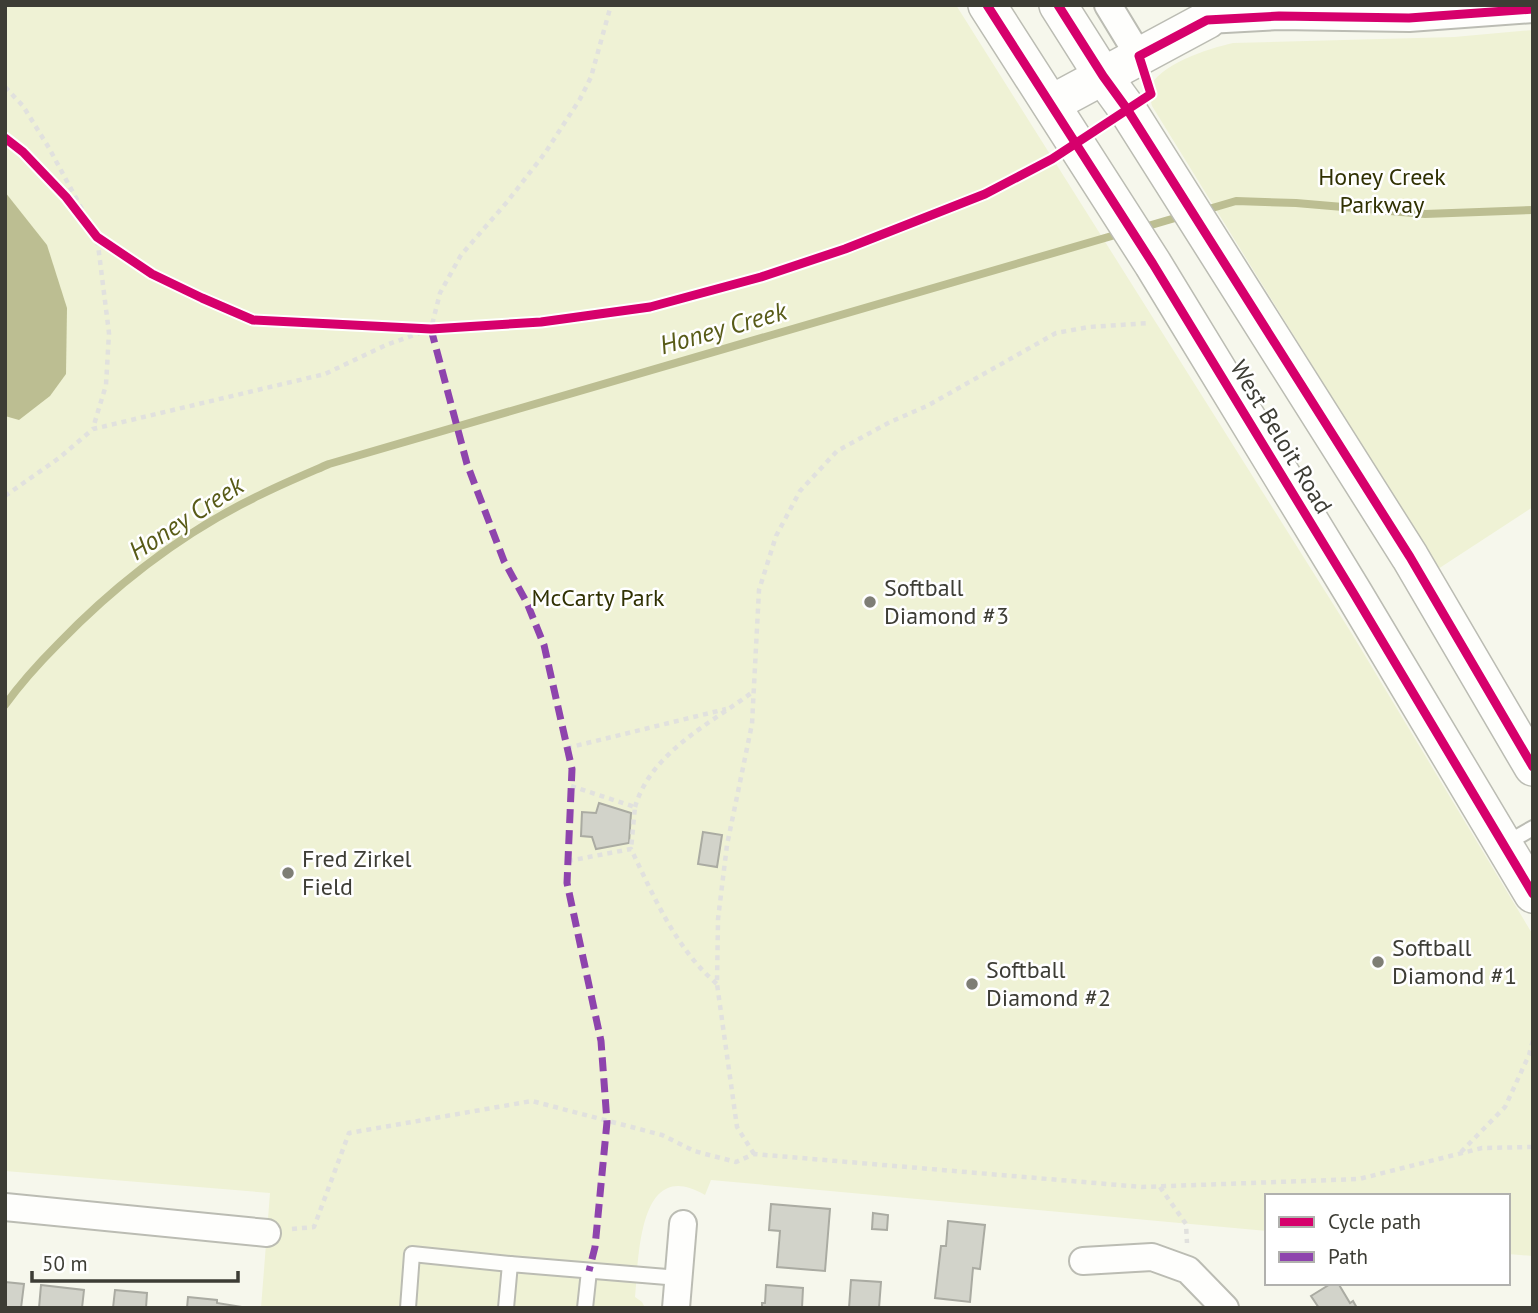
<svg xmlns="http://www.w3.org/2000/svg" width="1538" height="1313" viewBox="0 0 1538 1313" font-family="'PT Sans',sans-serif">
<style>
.green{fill:#eff2d5}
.water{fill:#bcbe92}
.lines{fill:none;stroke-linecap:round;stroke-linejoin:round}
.stream{stroke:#bcbe92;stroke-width:8}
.building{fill:#d2d3ca;stroke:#aaaba2;stroke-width:2}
.lane-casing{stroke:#bbbcb3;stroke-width:18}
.street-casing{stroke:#bbbcb3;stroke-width:30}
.secondary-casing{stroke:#bbbcb3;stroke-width:40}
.path{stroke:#e1e1de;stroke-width:4.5;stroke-dasharray:5 5;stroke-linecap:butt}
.lane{stroke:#fefefc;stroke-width:14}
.street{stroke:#fefefc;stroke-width:26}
.secondary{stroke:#fefefc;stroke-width:37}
.quiet{stroke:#8e44ad;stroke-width:7;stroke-dasharray:14 7;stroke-linecap:butt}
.cycleway-casing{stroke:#fff;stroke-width:13}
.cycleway{stroke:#d6006c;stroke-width:9}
.poi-dot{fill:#7e7e75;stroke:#fff;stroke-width:2.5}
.labels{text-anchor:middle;stroke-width:5;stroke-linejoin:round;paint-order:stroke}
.park-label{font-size:24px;fill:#303102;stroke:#fff}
.street-label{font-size:24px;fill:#3d3d35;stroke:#fff}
.poi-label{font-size:24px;fill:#3d3d35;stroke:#fff;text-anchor:start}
.water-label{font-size:26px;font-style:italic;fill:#585b18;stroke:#fff}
</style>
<rect width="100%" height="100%" fill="#f6f7ec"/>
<g class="green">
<path d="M5,5H956L1352,634L1533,935V1256L1508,1254V1196H1267V1231L711,1180L705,1195C638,1155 639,1258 635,1297L642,1302L645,1308H261L270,1193L5,1171Z"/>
<path d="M1533,30V507L1438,569L1152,106L1148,90C1159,64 1207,49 1233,43L1454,37Z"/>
</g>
<path class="water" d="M5,192L47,245L67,308L66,374L50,396L19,420L5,416Z"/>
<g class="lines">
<g class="stream">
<path d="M1202,211L1236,201L1296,203L1425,214L1533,210"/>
<path d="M1141,228L1182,216"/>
<path d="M5,705C21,683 39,663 58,644C116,584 185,531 260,495C282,484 306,474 329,464L1122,233"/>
</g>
</g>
<g class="building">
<path d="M599,803L631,813L629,843L596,849L592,837L581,836L582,812L596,813Z"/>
<path d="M703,832L722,835L717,867L698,864Z"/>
<path d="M771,1204L830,1209L825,1271L777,1267L780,1231L769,1230Z"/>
<path d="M873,1213L888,1215L887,1230L872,1229Z"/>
<path d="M948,1221L985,1225L980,1269L973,1268L970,1302L935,1298L941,1246H946Z"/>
<path d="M851,1280L881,1282L879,1308H849Z"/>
<path d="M5,1282L24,1284L21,1308H5Z"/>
<path d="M1332,1283H1338L1350,1303L1353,1301L1357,1308H1319L1311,1296Z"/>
<path d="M41,1285L84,1290L82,1308H39Z"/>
<path d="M766,1285L803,1288L802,1308H762V1303H765Z"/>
<path d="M115,1290L147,1293L146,1308H113Z"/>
<path d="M188,1297L217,1300V1303L248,1308H187Z"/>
</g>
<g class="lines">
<defs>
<g id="lane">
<path d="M1505,844L1533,828"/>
<path d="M408,1308L412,1254L510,1264"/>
<path d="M506,1308L510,1264L679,1278"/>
<path d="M585,1308L589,1271"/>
</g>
<g id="street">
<path d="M1108,5L1139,56"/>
<path d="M1207,20L1279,16L1409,18L1533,9"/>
<path d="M5,1207L267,1233"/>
<path d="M1083,1261L1152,1257L1188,1270L1225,1308"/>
<path d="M676,1308L683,1224"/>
</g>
<g id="secondary">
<path d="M987,5L1153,264L1354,594L1533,894"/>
<path d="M1058,5L1103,76L1127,109L1410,557L1533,767"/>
<path d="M1051,104L1207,20L1222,5"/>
</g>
</defs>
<use href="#lane" class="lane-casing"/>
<use href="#street" class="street-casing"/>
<use href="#secondary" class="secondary-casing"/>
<g class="path">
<path d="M5,87L23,106L49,148L97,237L109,333L106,385L93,428"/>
<path d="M5,496L59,458L93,429L325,374L386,345L431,329L440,293L461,255L507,202L545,153L580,99L591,77L611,5"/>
<path d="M567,748L726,709"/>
<path d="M571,786L635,807L631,849"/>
<path d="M635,807C651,752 710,724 754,691"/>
<path d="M568,861L631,849C654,897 676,949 717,984"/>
<path d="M1461,1152L1505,1107L1529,1055L1533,1040"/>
<path d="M754,1154L737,1127L717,984L718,919L727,845L752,724L759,590L776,536L800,491L837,451L890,422L927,406L1056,333L1089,327L1149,323"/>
<path d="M1160,1187L1186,1224L1187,1243"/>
<path d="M292,1229L314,1227L349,1133L532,1101L662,1135L694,1151L736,1162L754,1154L1142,1187L1359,1179L1482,1148L1533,1147"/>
</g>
<use href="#lane" class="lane"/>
<use href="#street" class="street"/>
<use href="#secondary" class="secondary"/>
<path class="quiet" d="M431,329L467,464L504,561L527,603L544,645L572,769L567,883L601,1041L607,1122L595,1247L589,1271"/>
<defs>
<g id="cycleway">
<path d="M987,5L1153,264L1354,594L1533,894"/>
<path d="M1058,5L1103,76L1127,109L1410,557L1533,767"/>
<path d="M5,138L23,152L66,197L97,237L152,274L202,298L253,320L431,329L541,322L650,307L761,277L845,249L985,194L1052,159L1151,94L1139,56L1207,20L1279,16L1409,18L1533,9"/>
</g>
</defs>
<use href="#cycleway" class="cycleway-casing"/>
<use href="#cycleway" class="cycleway"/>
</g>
<g class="poi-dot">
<circle cx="870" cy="602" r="7"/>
<circle cx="288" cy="873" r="7"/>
<circle cx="1378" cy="962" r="7"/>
<circle cx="972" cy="984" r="7"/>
</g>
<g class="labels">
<g class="park-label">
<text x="1382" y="185">Honey Creek<tspan x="1382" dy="28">Parkway</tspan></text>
<text x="598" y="606">McCarty Park</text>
</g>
<g class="street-label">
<text transform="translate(1281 437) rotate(59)" y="8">West Beloit Road</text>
</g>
<g class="poi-label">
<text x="884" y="596">Softball<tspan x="884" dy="28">Diamond #3</tspan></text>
<text x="302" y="867">Fred Zirkel<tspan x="302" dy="28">Field</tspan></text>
<text x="1392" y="956">Softball<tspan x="1392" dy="28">Diamond #1</tspan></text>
<text x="986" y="978">Softball<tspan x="986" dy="28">Diamond #2</tspan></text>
</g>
<g class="water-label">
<text transform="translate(723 328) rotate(-16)" y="9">Honey Creek</text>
<text transform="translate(186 518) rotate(-33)" y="9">Honey Creek</text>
</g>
</g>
<rect width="1538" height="1313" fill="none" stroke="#3d3d35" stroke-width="14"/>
<rect x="1265" y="1194" width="245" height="91" fill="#ffffff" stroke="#b1b1ae" stroke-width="2"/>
<rect x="1279" y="1217" width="35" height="10" fill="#d6006c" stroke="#b1b1ae" stroke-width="2"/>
<text x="1328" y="1229" font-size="21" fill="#3d3d35">Cycle path</text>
<rect x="1279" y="1252" width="35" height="10" fill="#8e44ad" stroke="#b1b1ae" stroke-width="2"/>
<text x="1328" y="1264" font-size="21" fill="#3d3d35">Path</text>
<path d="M32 1271v10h206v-10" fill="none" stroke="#3d3d35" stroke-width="3.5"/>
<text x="42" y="1271" font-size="21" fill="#3d3d35" stroke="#ffffff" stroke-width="5" paint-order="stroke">50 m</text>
</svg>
